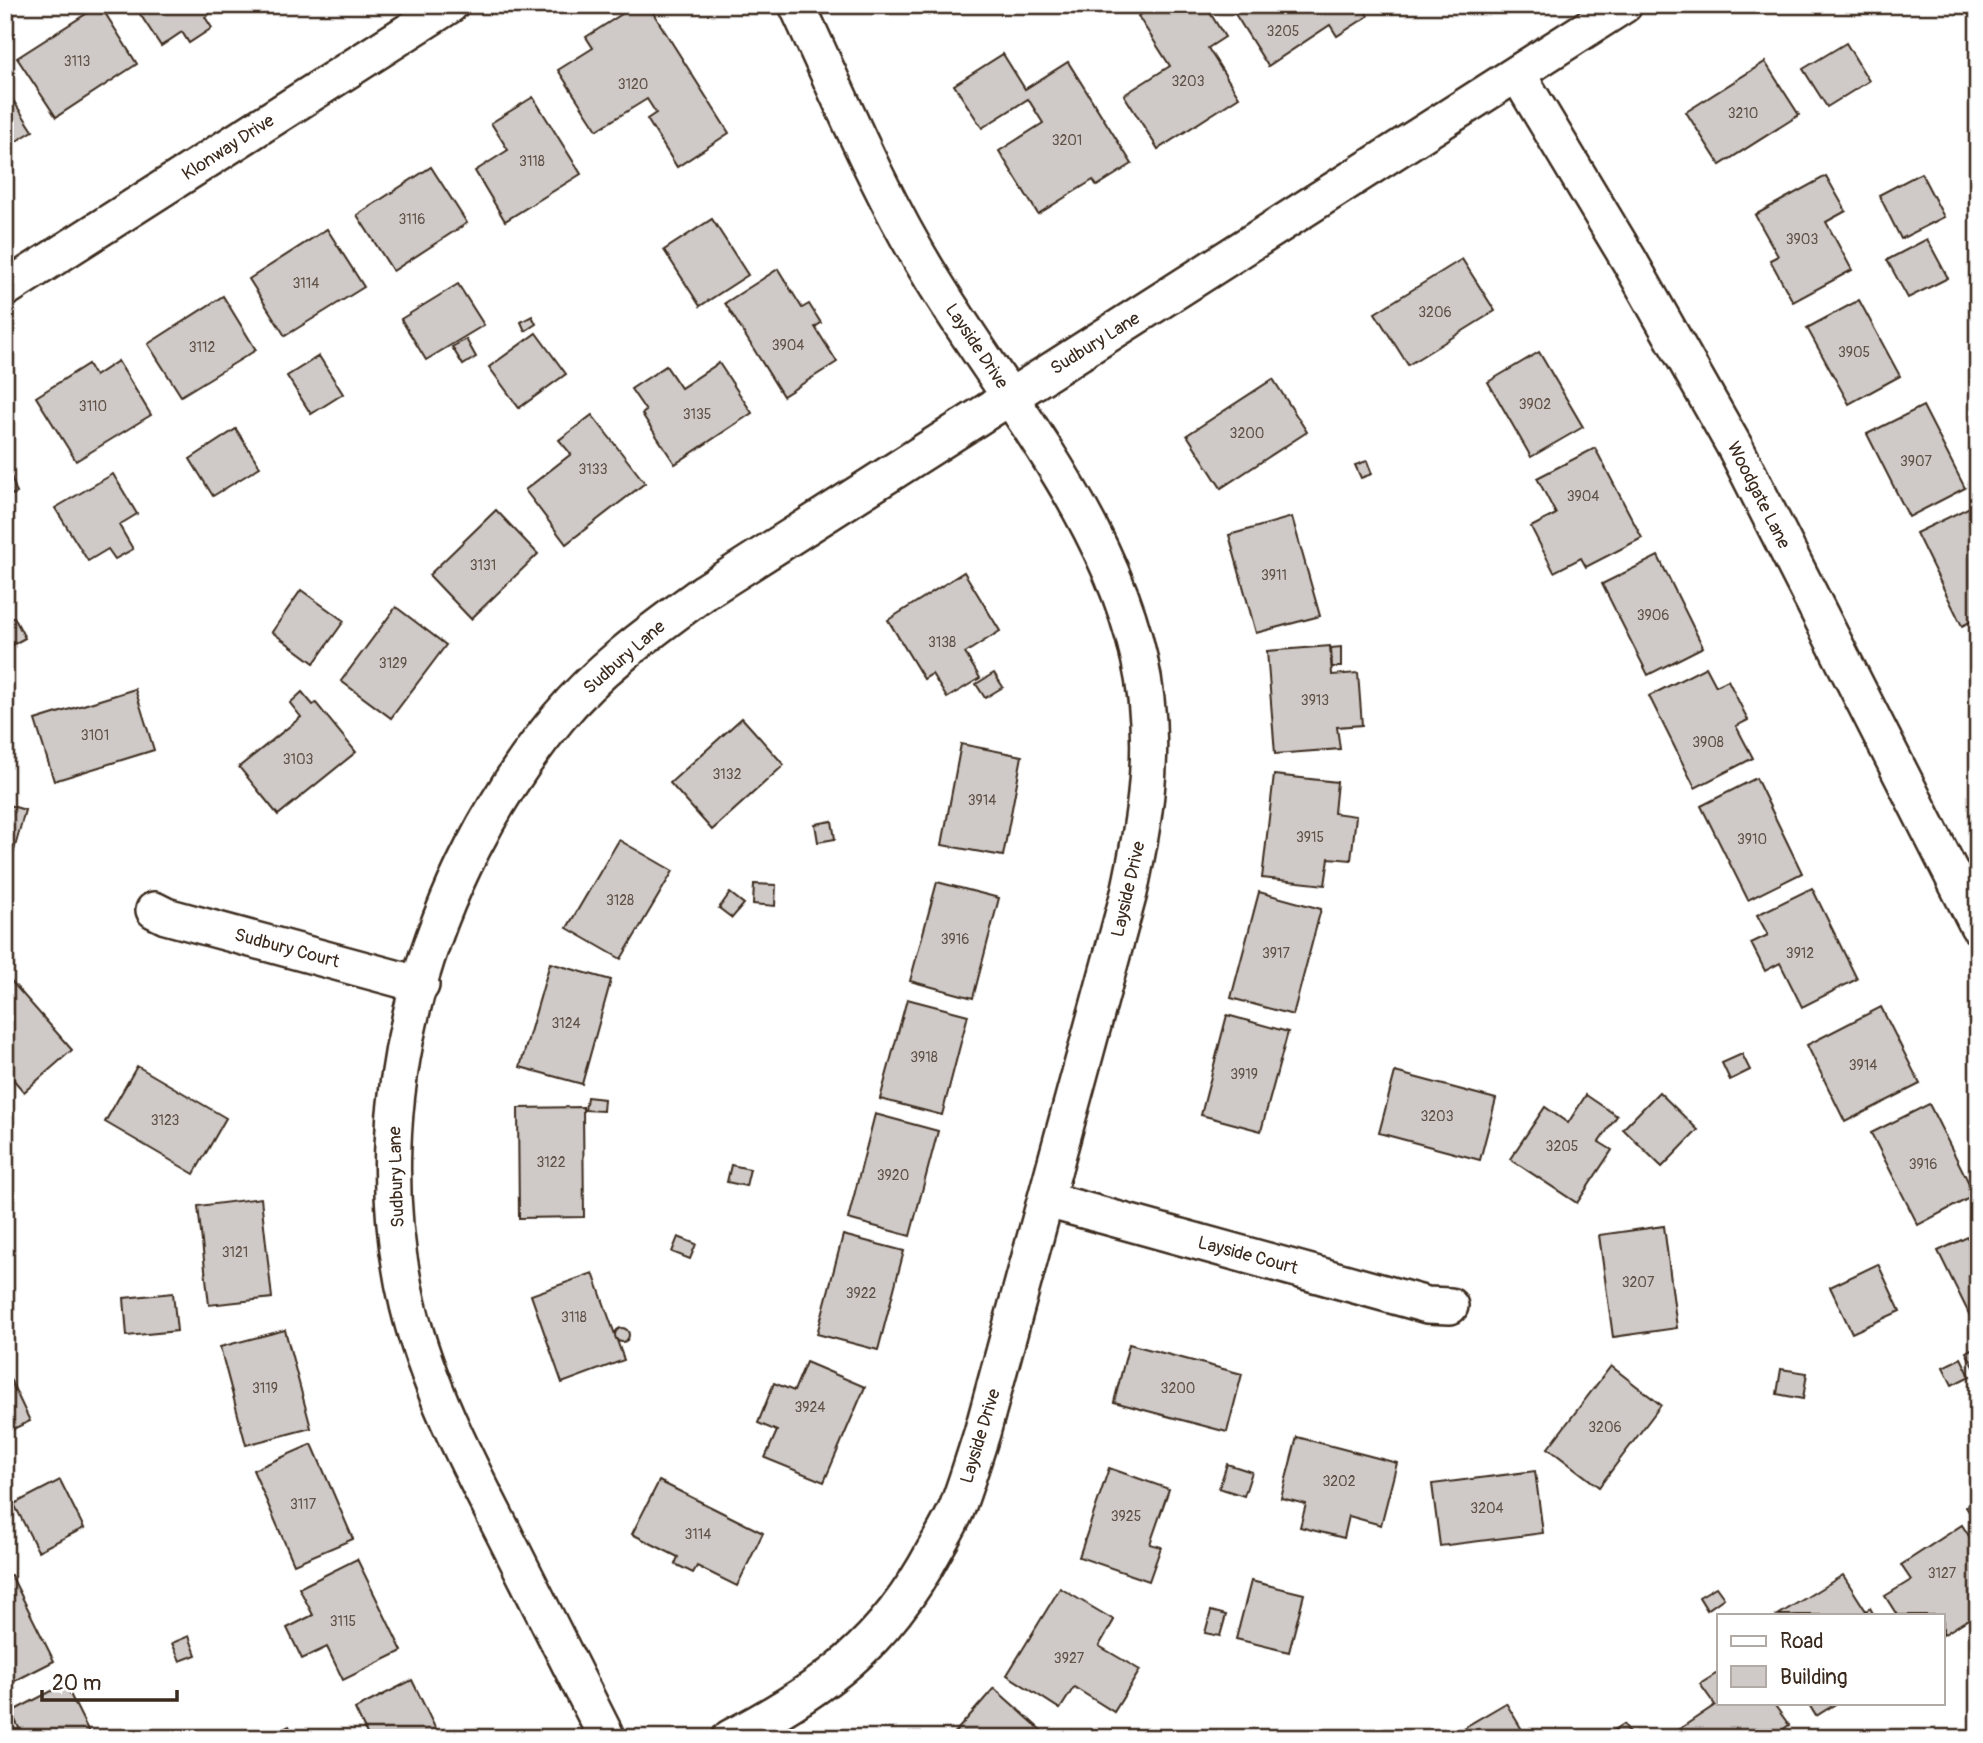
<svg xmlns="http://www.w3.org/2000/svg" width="1983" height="1743" viewBox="0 0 1983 1743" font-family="Pangolin,sans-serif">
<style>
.building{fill:#cfcac7;stroke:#3b2a1e;stroke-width:2}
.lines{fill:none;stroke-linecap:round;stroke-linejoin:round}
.minor-casing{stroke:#3b2a1e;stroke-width:40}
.minor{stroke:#fff;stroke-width:35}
.labels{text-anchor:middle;stroke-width:5;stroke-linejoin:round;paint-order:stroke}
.number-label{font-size:14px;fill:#605248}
.street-label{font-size:18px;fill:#3b2a1e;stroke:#fff}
</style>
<rect width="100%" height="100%" fill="#fff"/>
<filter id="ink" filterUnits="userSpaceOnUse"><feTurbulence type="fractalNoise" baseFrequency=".0143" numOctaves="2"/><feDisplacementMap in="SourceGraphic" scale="14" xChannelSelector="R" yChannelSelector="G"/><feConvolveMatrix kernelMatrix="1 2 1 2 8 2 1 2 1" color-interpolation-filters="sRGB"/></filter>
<g filter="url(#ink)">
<g class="building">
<path d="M100,5L137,64L56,117L17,58Z"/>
<path d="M134,5H223L205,17L212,28L189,43L182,32L161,46Z"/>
<path d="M636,5H648L729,133L677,167L647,119L656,113L647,99L597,130L558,70L593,48L586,37Z"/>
<path d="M924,5H950L928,15Z"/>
<path d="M1155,5H1205L1225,37L1208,48L1239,97L1158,149L1124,95L1170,66L1138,16Z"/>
<path d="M1361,5L1368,16L1337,36L1330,25L1268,66L1230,6Z"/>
<path d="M1846,43L1869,81L1827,107L1803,69Z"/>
<path d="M1003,54L1025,89L1068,62L1132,164L1097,186L1093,180L1038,214L999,151L1043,123L1028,99L982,128L954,85Z"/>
<path d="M1765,62L1799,115L1720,165L1686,112Z"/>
<path d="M5,88L33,131L5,148Z"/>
<path d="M533,97L581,174L505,221L475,171L508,150L491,123Z"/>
<path d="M431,167L467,223L393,271L357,215Z"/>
<path d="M1921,173L1944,217L1901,239L1879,195Z"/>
<path d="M1826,176L1846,211L1826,222L1852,270L1793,302L1770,260L1778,256L1755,215Z"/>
<path d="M712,219L748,275L700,306L664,250Z"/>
<path d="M327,229L364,287L285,336L249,279Z"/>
<path d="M1927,239L1948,278L1908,298L1887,260Z"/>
<path d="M1462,259L1495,311L1408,365L1375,313Z"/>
<path d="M778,269L802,308L809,304L821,323L815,327L837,362L783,396L725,303Z"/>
<path d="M458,284L484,325L426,360L401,319Z"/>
<path d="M223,296L256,350L181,396L148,344Z"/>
<path d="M1859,300L1900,376L1849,404L1807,328Z"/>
<path d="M532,316L536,324L525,331L521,322Z"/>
<path d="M536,333L566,374L519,408L489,367Z"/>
<path d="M466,339L476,357L463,365L452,347Z"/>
<path d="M1539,352L1583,427L1531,457L1488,382Z"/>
<path d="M319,356L343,394L311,414L287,376Z"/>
<path d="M118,361L151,415L76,461L36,397L88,364L95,376Z"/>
<path d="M719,363L752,413L675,464L642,414L646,411L631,389L666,366L681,388Z"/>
<path d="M1273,379L1307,432L1221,488L1187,435Z"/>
<path d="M1923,406L1965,488L1909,517L1867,434Z"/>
<path d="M592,415L645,483L566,544L525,490L571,454L559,440Z"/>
<path d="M236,429L260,467L213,496L190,459Z"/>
<path d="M1595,448L1642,538L1586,567L1581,558L1554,572L1531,527L1556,514L1537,478Z"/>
<path d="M5,459L17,493L5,497Z"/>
<path d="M1367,461L1372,474L1361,478L1355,465Z"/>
<path d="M113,474L137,514L119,525L133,549L115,559L108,549L88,561L55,508Z"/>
<path d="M1974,505L1978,513V618L1962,626L1916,533Z"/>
<path d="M496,510L538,554L471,619L429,575Z"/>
<path d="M1292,517L1320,616L1256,633L1229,535Z"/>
<path d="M1658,556L1703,647L1648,675L1602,584Z"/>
<path d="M964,572L1000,631L965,653L980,678L947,698L932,674L924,679L888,620Z"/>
<path d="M301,590L344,621L314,663L272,632Z"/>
<path d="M396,607L446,645L391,718L341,681Z"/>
<path d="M14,617L25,638L5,649V621Z"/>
<path d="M1330,646L1332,675L1358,673L1362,725L1337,727L1340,749L1275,754L1267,651Z"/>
<path d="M1341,647V667H1332L1331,648Z"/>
<path d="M1706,667L1716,686L1728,680L1748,720L1736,726L1753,758L1695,788L1649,696Z"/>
<path d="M994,673L1003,687L985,698L976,684Z"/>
<path d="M135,689L154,750L54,781L35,720Z"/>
<path d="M302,692L313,705L316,703L356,752L278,815L239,767L301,717L290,703Z"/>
<path d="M742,718L784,765L712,830L670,783Z"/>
<path d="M961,744L1022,756L1003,856L942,845Z"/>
<path d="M1274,775L1337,782L1334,813L1356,816L1351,860L1329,858L1325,885L1262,878Z"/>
<path d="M1756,778L1802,873L1748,900L1701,806Z"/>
<path d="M5,804L25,810L5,884Z"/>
<path d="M832,821L835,839L818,842L815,824Z"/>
<path d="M619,840L673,871L621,959L567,928Z"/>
<path d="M937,882L999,898L973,998L910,981Z"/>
<path d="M754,884L776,885L775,906L753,904Z"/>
<path d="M1812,888L1857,979L1802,1007L1780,963L1765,971L1751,943L1768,935L1757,915Z"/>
<path d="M1259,892L1321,909L1293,1015L1231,998Z"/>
<path d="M730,893L744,904L732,918L719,908Z"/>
<path d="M550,963L611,980L582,1084L520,1067Z"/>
<path d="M5,974L72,1050L24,1092L5,1070Z"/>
<path d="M907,999L968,1015L942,1115L880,1099Z"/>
<path d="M1881,1007L1920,1084L1845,1122L1807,1045Z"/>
<path d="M1227,1015L1288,1032L1261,1131L1201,1115Z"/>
<path d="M1742,1054L1750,1070L1730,1080L1722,1063Z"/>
<path d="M137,1066L226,1118L194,1174L105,1122Z"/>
<path d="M1395,1072L1496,1099L1480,1160L1379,1133Z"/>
<path d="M1659,1092L1698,1130L1662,1167L1623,1129Z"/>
<path d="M1586,1095L1617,1116L1599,1142L1612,1150L1577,1203L1510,1159L1545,1107L1568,1123Z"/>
<path d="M587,1097L604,1099L603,1111L585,1110Z"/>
<path d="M1929,1104L1975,1195L1918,1225L1871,1133Z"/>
<path d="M583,1107L584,1217L519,1218L518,1108Z"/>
<path d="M875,1114L938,1131L910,1236L848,1219Z"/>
<path d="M731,1165L750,1169L746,1186L727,1182Z"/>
<path d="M261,1198L272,1298L209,1305L198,1206Z"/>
<path d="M1664,1226L1677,1328L1613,1337L1599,1235Z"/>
<path d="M1978,1232V1330H1977L1938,1251Z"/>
<path d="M843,1235L904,1251L878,1350L817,1334Z"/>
<path d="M678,1237L696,1244L690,1259L672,1252Z"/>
<path d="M1878,1264L1900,1311L1852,1333L1830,1287Z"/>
<path d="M593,1273L624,1360L562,1383L531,1295Z"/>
<path d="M173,1293L177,1331L127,1336L124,1298Z"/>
<circle cx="622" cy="1335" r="7"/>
<path d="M285,1330L311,1428L246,1445L220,1347Z"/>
<path d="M1129,1344L1242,1374L1227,1432L1114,1402Z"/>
<path d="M1978,1345V1374L1966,1352Z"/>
<path d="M1961,1358L1970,1376L1952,1385L1943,1367Z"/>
<path d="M806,1362L865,1387L824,1482L765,1458L777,1431L758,1423L774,1383L794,1391Z"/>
<path d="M1611,1366L1661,1405L1599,1487L1548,1448Z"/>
<path d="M1781,1369L1807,1373L1803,1399L1777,1394Z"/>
<path d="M8,1375L30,1421L5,1433V1376Z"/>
<path d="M1297,1437L1397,1463L1381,1525L1349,1516L1344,1538L1300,1527L1306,1504L1281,1498Z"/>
<path d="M312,1444L353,1539L294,1564L253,1470Z"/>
<path d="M1227,1464L1252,1472L1244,1496L1219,1488Z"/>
<path d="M1109,1468L1169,1489L1150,1544L1161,1547L1149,1581L1079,1557Z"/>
<path d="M1535,1471L1543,1533L1440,1546L1432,1484Z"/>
<path d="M60,1480L84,1528L38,1551L14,1504Z"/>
<path d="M659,1481L763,1533L737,1586L697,1566L693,1573L675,1564L678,1557L632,1534Z"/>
<path d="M1978,1499V1524H1977L1966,1507Z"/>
<path d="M1962,1525L1978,1550V1613L1943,1635V1615H1897L1885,1596L1911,1580L1901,1565Z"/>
<path d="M357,1559L402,1651L343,1680L327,1647L302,1659L287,1628L313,1615L299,1588Z"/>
<path d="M11,1575L54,1661L5,1686V1577Z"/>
<path d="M1843,1575L1866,1611L1870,1608L1874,1615H1778Z"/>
<path d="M1251,1581L1304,1594L1289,1652L1236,1639Z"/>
<path d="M1716,1587L1724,1598L1707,1610L1699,1597Z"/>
<path d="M1060,1588L1114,1620L1099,1646L1140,1670L1114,1712L1074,1687L1060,1709L1007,1675Z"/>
<path d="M1211,1611L1226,1615L1220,1636L1205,1633Z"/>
<path d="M189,1636L196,1655L180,1661L172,1643Z"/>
<path d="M1719,1672V1703H1773L1789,1725L1771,1738H1679L1675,1732L1715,1705L1700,1684Z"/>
<path d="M412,1680L440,1738H364L368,1736L355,1709Z"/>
<path d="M65,1684L92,1738H24L11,1712Z"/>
<path d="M994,1688L1042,1731L1036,1738H950Z"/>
<path d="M1506,1703L1527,1738H1464L1460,1730Z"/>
<path d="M1808,1703H1837L1816,1716Z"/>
<path d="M1624,1724L1633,1738H1602Z"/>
<path d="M289,1726L295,1738H267Z"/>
</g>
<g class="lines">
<defs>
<g id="minor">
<path d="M1518,75L1629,260L1737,451L1978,926"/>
<path d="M5,289L450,5"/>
<path d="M154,910L166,916L421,985"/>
<path d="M1047,1200L1427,1305L1450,1306"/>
<path d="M607,1738C571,1668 536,1598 501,1528C464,1456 427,1384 408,1305C360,1102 427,877 558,718C600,667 654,629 706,591L1624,5"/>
<path d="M730,1738C823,1689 884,1645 934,1551C942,1537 951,1523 957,1508C966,1484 974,1458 982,1433L1129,893C1143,828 1154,765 1146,699C1129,543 1012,409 933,280C879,193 840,97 797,5"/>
</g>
</defs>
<use href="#minor" class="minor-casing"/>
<use href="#minor" class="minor"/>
</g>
</g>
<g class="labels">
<g class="number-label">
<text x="1283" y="36">3205</text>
<text x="77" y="66">3113</text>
<text x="1188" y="86">3203</text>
<text x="633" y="89">3120</text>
<text x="1743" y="118">3210</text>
<text x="1067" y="145">3201</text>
<text x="532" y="166">3118</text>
<text x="412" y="224">3116</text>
<text x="1802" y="244">3903</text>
<text x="306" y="288">3114</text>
<text x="1435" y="317">3206</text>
<text x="788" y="350">3904</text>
<text x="202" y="352">3112</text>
<text x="1854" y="357">3905</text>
<text x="1535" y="409">3902</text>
<text x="93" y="411">3110</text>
<text x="697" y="419">3135</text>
<text x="1247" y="438">3200</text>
<text x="1916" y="466">3907</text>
<text x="593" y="474">3133</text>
<text x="1583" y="501">3904</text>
<text x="483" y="570">3131</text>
<text x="1274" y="580">3911</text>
<text x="1653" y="620">3906</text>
<text x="942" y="647">3138</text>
<text x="393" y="668">3129</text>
<text x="1315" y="705">3913</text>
<text x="95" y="740">3101</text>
<text x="1708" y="747">3908</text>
<text x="298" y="764">3103</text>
<text x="727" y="779">3132</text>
<text x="982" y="805">3914</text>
<text x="1310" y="842">3915</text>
<text x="1752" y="844">3910</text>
<text x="620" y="905">3128</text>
<text x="955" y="944">3916</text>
<text x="1276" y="958">3917</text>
<text x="1800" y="958">3912</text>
<text x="566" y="1028">3124</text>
<text x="924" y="1062">3918</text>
<text x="1863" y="1070">3914</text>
<text x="1244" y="1079">3919</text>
<text x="1437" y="1121">3203</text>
<text x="165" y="1125">3123</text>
<text x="1562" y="1151">3205</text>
<text x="551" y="1167">3122</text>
<text x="1923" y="1169">3916</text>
<text x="893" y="1180">3920</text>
<text x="235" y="1257">3121</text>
<text x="1638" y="1287">3207</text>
<text x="861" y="1298">3922</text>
<text x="574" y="1322">3118</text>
<text x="265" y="1393">3119</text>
<text x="1178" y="1393">3200</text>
<text x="810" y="1412">3924</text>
<text x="1605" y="1432">3206</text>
<text x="1339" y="1486">3202</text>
<text x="303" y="1509">3117</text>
<text x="1487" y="1513">3204</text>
<text x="1126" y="1521">3925</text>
<text x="698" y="1539">3114</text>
<text x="1942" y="1578">3127</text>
<text x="343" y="1626">3115</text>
<text x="1069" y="1663">3927</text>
</g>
<g class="street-label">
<text transform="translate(228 147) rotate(-33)" y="6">Klonway Drive</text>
<text transform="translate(1095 343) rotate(-32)" y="6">Sudbury Lane</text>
<text transform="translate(977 346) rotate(56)" y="6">Layside Drive</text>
<text transform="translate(1759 495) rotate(63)" y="6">Woodgate Lane</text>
<text transform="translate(624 657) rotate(-41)" y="6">Sudbury Lane</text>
<text transform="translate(1128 889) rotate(-77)" y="6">Layside Drive</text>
<text transform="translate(287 948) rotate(15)" y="6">Sudbury Court</text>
<text transform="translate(396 1177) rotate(-92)" y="6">Sudbury Lane</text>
<text transform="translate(1248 1255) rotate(15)" y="6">Layside Court</text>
<text transform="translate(980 1436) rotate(-73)" y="6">Layside Drive</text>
</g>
</g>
<rect width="1983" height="1743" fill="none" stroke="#fff" stroke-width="28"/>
<rect x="14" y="14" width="1955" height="1715" fill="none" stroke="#3b2a1e" stroke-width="2.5" filter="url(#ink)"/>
<rect x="1717" y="1614" width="228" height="91" fill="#ffffff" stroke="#b1aaa5" stroke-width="2"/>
<rect x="1731" y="1636" width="35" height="10" fill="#ffffff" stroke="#b1aaa5" stroke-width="2"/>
<text x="1780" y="1648" font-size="21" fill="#3b2a1e">Road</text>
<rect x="1731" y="1666" width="35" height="21" fill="#cfcac7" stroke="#b1aaa5" stroke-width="2"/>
<text x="1780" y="1684" font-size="21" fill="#3b2a1e">Building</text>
<path d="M42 1690v10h135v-10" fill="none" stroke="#3b2a1e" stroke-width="3.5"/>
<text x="52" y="1690" font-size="21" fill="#3b2a1e" stroke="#ffffff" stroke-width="5" paint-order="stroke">20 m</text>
</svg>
